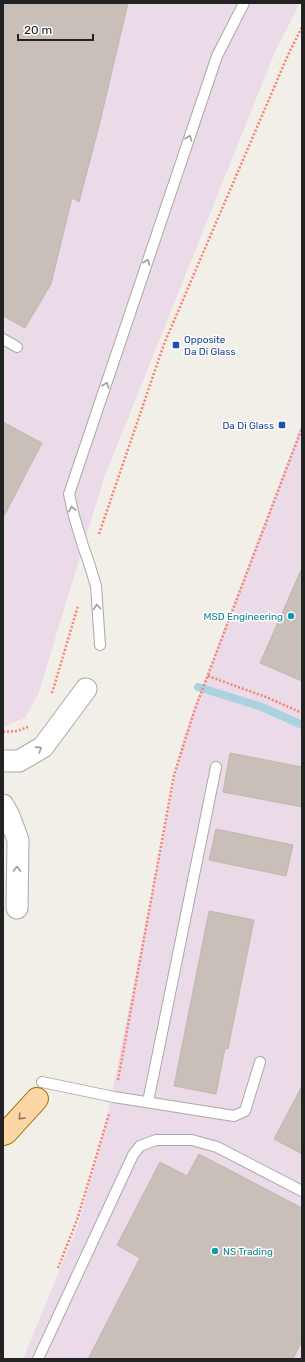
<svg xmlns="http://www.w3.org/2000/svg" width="305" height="1362" viewBox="0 0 305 1362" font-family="Rubik,sans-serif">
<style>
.industrial{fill:#ebdbe8}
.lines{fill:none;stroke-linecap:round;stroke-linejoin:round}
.stream{stroke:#aad3df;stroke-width:8}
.building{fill:#c7bfb8;stroke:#c4b6ab}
.service-casing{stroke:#a9a9a9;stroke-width:12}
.minor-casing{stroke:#a9a9a9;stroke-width:23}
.primary-casing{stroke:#a06b00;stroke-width:24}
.path{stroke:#fa8072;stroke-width:2.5;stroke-dasharray:2 2;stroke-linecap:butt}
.service{stroke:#fff;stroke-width:10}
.minor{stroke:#fff;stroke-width:21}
.primary{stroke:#fcd6a4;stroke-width:22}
.oneway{stroke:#9c9c9c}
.oneway2{stroke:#8f7c63}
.transit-dot{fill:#1a4fb4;stroke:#fff;stroke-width:1.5}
.culture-dot{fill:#0f9aa8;stroke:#fff;stroke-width:1.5}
.labels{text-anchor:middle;stroke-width:3;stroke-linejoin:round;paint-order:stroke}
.transit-label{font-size:10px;fill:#164399;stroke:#fff;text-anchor:start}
.culture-label{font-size:10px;fill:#0d838f;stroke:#fff;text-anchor:end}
</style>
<rect width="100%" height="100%" fill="#f2efe9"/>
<g class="industrial">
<path d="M3,3H300L275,52L104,478L38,695L25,718L3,727Z"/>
<path d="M302,423V1359H23L79,1223L107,1118L182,742L194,708Z"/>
</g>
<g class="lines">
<path class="stream" d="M198,687L262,707L302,725"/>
</g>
<g class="building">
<path d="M3,3H128L99,126L79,202L72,198L51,284L25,328L3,316Z"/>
<path d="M3,422L42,443L3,518Z"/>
<path d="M302,568V681L260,663Z"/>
<path d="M230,753L302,767V807L223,792Z"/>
<path d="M216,829L293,845L286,876L209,860Z"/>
<path d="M209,911L254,920L228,1049L225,1048L216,1094L174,1086Z"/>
<path d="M302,1086V1154L274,1139Z"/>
<path d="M199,1154L302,1208V1341L293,1359H88L140,1258L117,1245L160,1162L187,1176Z"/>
</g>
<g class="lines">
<defs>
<g id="service">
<path d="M3,339L17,347"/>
<path d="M100,645L96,586L89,563L83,546L74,516L69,494L217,56L244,3"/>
<path d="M42,1082L114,1097L234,1116L245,1111L260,1062"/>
<path d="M148,1102L216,767"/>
<path d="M38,1359L133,1155L140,1146L156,1140H192L217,1147L302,1191"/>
</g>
<g id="minor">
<path d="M3,761H19L43,747L86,689"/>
<path d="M3,805L9,816L18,840L17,908"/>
</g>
<path id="primary" d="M3,1134L6,1133L37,1099"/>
</defs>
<use href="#service" class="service-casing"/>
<use href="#minor" class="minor-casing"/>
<use href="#primary" class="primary-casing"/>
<g class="path">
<path d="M99,534L164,344L288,55L302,27"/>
<path d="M208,676L266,697L302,713"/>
<path d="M52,693L78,606"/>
<path d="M3,732L17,731L28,727"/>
<path d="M118,1080L174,775L195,709L302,428"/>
<path d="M58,1268L77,1220L109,1114"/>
</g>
<use href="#service" class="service"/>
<use href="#minor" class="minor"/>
<use href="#primary" class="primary"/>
</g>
<defs><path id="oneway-chevron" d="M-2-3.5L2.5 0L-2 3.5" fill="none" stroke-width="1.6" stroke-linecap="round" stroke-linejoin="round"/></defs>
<g class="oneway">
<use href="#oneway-chevron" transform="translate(189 138) rotate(-71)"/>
<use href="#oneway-chevron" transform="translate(147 262) rotate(-71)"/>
<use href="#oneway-chevron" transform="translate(106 385) rotate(-71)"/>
<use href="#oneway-chevron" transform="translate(72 509) rotate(-102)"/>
<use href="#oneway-chevron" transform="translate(97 607) rotate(-95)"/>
<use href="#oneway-chevron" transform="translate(39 749) rotate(-33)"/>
<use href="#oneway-chevron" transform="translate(17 869) rotate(-89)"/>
</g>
<use class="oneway2" href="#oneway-chevron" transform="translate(21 1117) rotate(132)"/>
<g class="transit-dot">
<rect x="172" y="341" width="8" height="8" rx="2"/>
<rect x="278" y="421" width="8" height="8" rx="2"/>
</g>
<g class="culture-dot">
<circle cx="291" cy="616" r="4"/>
<circle cx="215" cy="1251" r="4"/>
</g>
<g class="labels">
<g class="transit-label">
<text x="184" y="343">Opposite<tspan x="184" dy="12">Da Di Glass</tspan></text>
<text x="274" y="429" text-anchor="end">Da Di Glass</text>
</g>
<g class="culture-label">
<text x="283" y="620">MSD Engineering</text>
<text x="223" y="1255" text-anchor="start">NS Trading</text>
</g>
</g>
<rect width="305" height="1362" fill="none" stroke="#222222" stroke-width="8"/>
<path d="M18 34v6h75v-6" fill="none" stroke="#222222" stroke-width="2"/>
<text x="24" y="34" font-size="12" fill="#222222" stroke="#ffffff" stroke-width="3" paint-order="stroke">20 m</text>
</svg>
